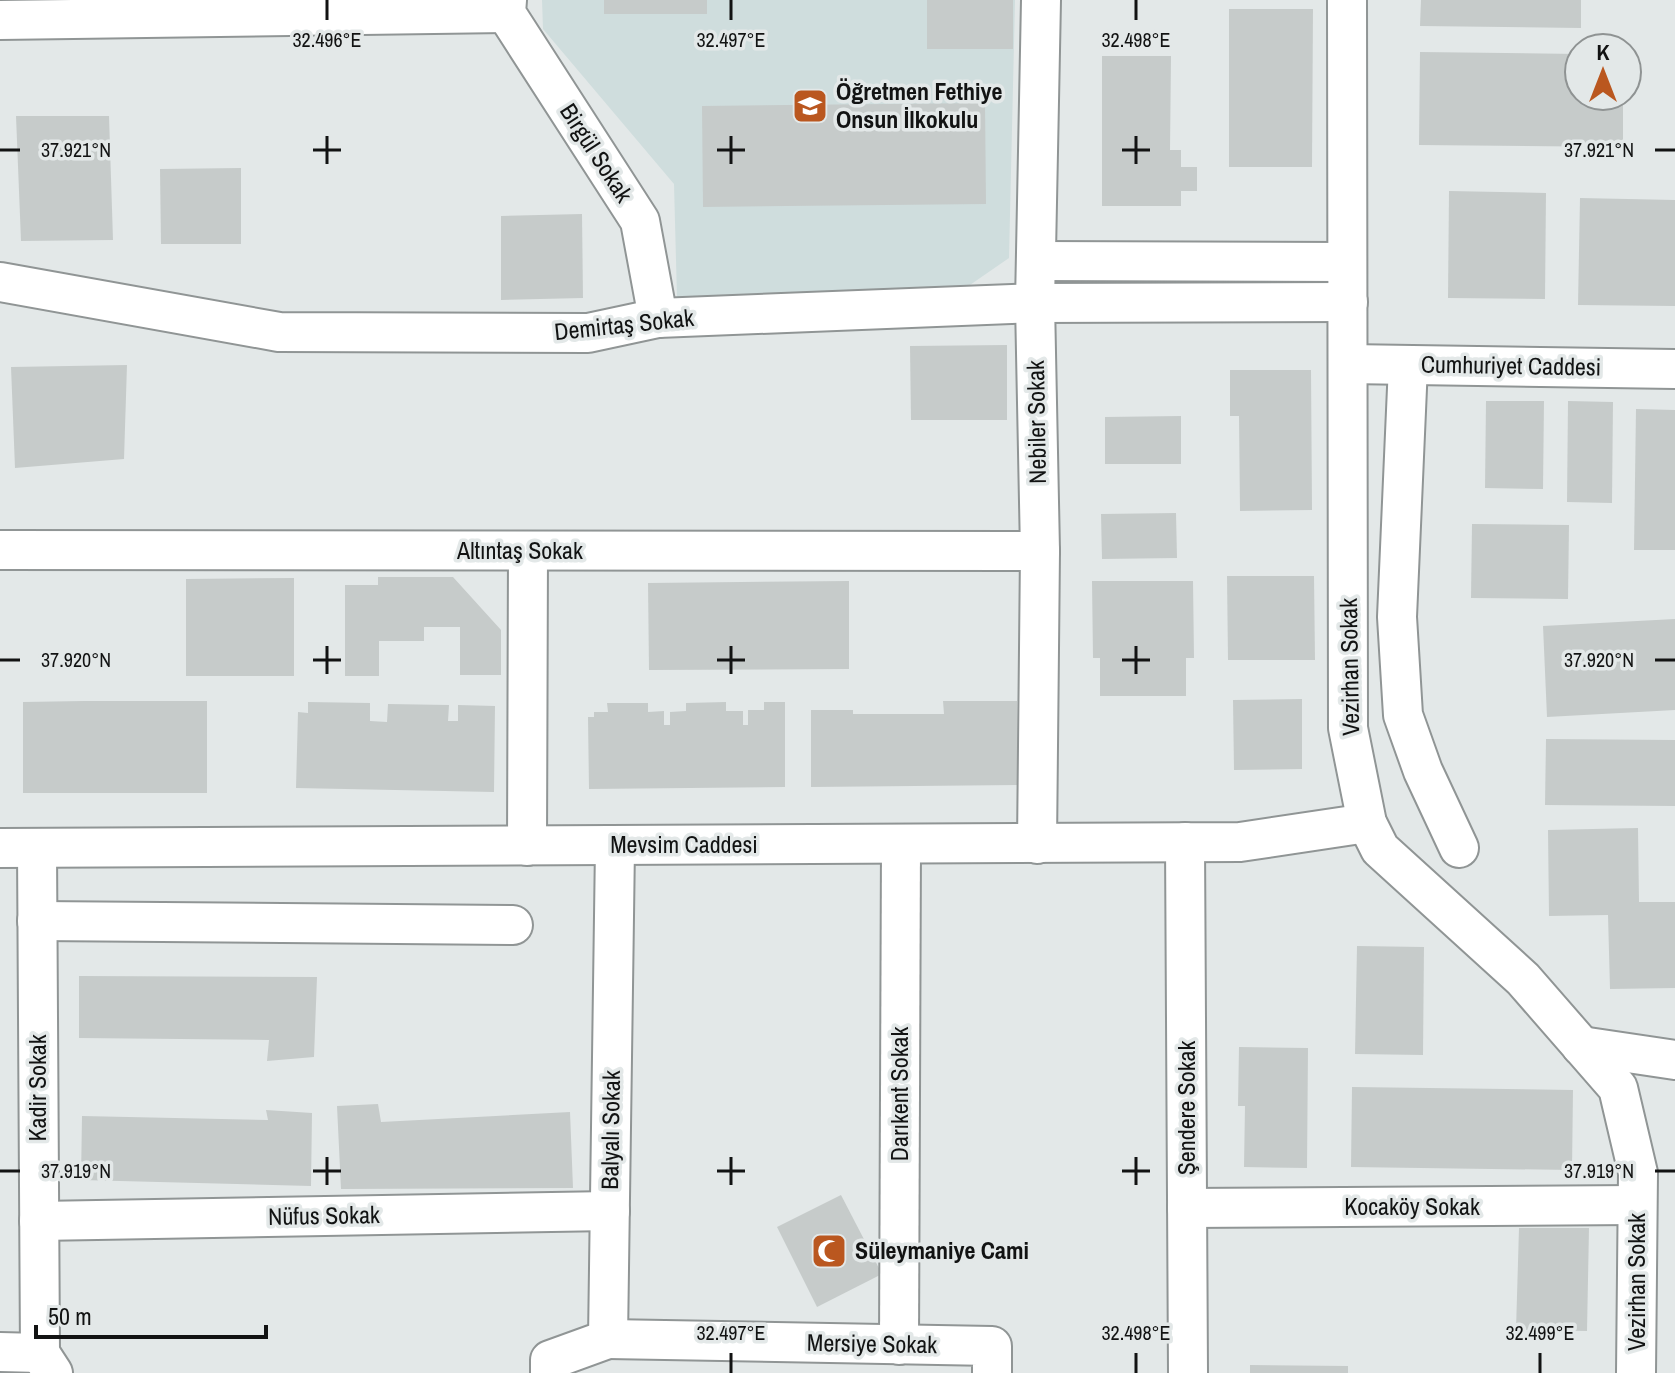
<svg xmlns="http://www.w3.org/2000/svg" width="1675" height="1373" viewBox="0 0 1675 1373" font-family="'Archivo Narrow',sans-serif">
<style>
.built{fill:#cfdddd}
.building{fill:#c6cbca}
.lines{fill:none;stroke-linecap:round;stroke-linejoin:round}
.minor-casing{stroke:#909595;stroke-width:42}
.minor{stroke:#fff;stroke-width:38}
.ticks{fill:none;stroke:#121313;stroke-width:3}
.labels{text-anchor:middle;stroke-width:7;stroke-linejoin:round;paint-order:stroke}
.poi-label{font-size:24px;font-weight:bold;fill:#121313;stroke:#e3e8e8;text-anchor:start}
.street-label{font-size:24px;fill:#121313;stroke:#e3e8e8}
.ticks-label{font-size:20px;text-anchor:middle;fill:#121313;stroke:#e3e8e8;stroke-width:7;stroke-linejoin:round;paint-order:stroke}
</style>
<rect width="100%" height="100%" fill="#e3e8e8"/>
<path class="built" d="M542,0H1015L1009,258L967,287L677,298L674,184L543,29Z"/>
<g class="building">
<rect x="604" y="0" width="103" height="14"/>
<rect x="927" y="0" width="86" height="49"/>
<path d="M1421,0H1581V28L1420,26Z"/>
<path d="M1229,9H1313L1312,167H1229Z"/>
<path d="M1420,52L1579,54V96H1623V147L1419,145Z"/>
<path d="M1102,56H1171L1170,150H1181V167H1197V191H1181V206H1102Z"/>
<path d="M985,103L986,204L703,207L702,106Z"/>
<path d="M16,116H109L113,240L21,241Z"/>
<path d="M241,168V244H161L160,169Z"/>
<path d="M1449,191L1546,193L1545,299L1448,298Z"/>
<path d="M1580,198L1675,200V306L1578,305Z"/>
<path d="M582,214L583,298L501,300V216Z"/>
<path d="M1007,345V420H911L910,346Z"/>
<path d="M127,365L124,459L15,468L11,367Z"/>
<path d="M1230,370H1311L1312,510L1240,511L1239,416H1230Z"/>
<path d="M1486,401H1544L1543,489L1485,488Z"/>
<path d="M1568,401L1613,402L1612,503L1567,502Z"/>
<path d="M1636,409L1675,410V550H1634Z"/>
<path d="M1181,416V464H1105V417Z"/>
<path d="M1176,513L1177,558L1102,559L1101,514Z"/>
<path d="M1472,524L1569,525L1568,599L1471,598Z"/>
<path d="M1227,576H1314L1315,660H1228Z"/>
<path d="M378,577H453L501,630V675H460V627H424V641H379V676H345V585H378Z"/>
<path d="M294,578V676H186V579Z"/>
<path d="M849,581V669L649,670L648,583Z"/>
<path d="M1092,581H1193L1194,658H1186V696H1100V658H1093Z"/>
<path d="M1675,619V710L1547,717L1543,626Z"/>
<path d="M1302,699V769L1234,770L1233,700Z"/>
<path d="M84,701H207V793H23V702Z"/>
<path d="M943,701H1017L1018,785L811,787V710H853V714H944Z"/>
<path d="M308,702L370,703V721L387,722L388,704L449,705L448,721H458V705L495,706L494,792L296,788L298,712L308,713Z"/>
<path d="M726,702V711H743V725H748V710H764V702H785V787L589,789L588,717H594V712H608L607,703H648V712L664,711V725H670V712L686,711V703Z"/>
<path d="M1546,739L1675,740V806L1545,805Z"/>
<path d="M1638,828L1639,902H1675V988L1610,989L1608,915L1549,916L1548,830Z"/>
<path d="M1357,946L1424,947L1423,1055L1355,1054Z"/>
<path d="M79,976L317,977L314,1057L267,1061L269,1040L79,1038Z"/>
<path d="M1239,1047L1308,1048L1307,1168L1244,1167L1245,1106H1238Z"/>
<path d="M1352,1087L1573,1090L1572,1170L1351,1167Z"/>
<path d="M378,1104L381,1122L570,1112L573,1188L341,1189L337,1106Z"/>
<path d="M266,1110L312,1113L311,1186L81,1180L82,1116L268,1120Z"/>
<path d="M841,1195L882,1274L817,1307L777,1227Z"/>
<path d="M1519,1228H1589L1587,1331L1516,1330Z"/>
<path d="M1250,1365L1348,1366V1373H1250Z"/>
</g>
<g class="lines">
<defs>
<g id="minor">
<path d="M507,0L506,13L640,221L658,318"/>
<path d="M1347,0L1348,728L1367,823L1380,849L1523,979L1618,1088L1638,1173L1636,1373"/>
<path d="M0,20L506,13"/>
<path d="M1036,261L1347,262"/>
<path d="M0,282L279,332L588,333L658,318L1035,303L1348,302"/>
<path d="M1348,364L1675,369"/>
<path d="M1408,365L1397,617L1403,715L1423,771L1459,848"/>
<path d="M0,550L1040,551"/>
<path d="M1185,842L1188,1373"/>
<path d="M1037,844L1040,551L1035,303L1041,0"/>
<path d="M527,846L528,551"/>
<path d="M0,848L1240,842L1367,823"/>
<path d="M37,848L40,1353L53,1373"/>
<path d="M37,921L513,925"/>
<path d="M1581,1046L1675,1060"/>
<path d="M1187,1208L1637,1205"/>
<path d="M39,1221L610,1211"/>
<path d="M608,1339L992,1346V1373"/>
<path d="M899,1345L901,844"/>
<path d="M0,1352L40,1353"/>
<path d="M550,1373V1360L608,1339L615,846"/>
</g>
</defs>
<use href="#minor" class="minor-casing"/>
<use href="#minor" class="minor"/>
</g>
<path class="ticks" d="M327,0V20M731,0V20M1136,0V20M327,136V164M731,136V164M1136,136V164M0,150H20M313,150H341M717,150H745M1122,150H1150M1655,150H1675M327,646V674M731,646V674M1136,646V674M0,660H20M313,660H341M717,660H745M1122,660H1150M1655,660H1675M327,1157V1185M731,1157V1185M1136,1157V1185M0,1171H20M313,1171H341M717,1171H745M1122,1171H1150M1655,1171H1675M731,1353V1373M1136,1353V1373M1540,1353V1373"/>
<defs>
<symbol id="school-square" viewBox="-11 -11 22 22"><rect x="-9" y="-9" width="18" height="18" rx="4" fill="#ba571f" stroke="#e3e8e8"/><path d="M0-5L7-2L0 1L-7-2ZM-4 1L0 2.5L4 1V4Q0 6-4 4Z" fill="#fff"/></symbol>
<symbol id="mosque-square" viewBox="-11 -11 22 22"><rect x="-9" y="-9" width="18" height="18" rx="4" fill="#ba571f" stroke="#e3e8e8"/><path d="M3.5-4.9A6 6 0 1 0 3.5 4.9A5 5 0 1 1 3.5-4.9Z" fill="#fff"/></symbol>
</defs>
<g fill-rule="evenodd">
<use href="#school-square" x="790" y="86" width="40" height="40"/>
<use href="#mosque-square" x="809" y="1231" width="40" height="40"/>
</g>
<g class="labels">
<g class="poi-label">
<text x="836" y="100">Öğretmen Fethiye<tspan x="836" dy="28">Onsun İlkokulu</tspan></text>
<text x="855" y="1259">Süleymaniye Cami</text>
</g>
<g class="street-label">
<text transform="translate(596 153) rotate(57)" y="8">Birgül Sokak</text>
<text transform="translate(624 325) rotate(-6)" y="8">Demirtaş Sokak</text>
<text transform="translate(1511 366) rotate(1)" y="8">Cumhuriyet Caddesi</text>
<text transform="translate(1037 422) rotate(-91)" y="8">Nebiler Sokak</text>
<text x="520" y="559">Altıntaş Sokak</text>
<text transform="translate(1350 667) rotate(-91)" y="8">Vezirhan Sokak</text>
<text x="684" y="853">Mevsim Caddesi</text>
<text transform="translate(38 1088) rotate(-90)" y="8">Kadir Sokak</text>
<text transform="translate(900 1094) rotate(-90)" y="8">Darıkent Sokak</text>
<text transform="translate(1187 1108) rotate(-90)" y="8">Şendere Sokak</text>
<text transform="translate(611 1130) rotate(-89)" y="8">Balyalı Sokak</text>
<text x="1412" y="1215">Kocaköy Sokak</text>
<text transform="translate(324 1216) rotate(-1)" y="8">Nüfus Sokak</text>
<text transform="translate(1637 1282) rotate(-90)" y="8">Vezirhan Sokak</text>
<text transform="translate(872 1344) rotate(1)" y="8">Mersiye Sokak</text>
</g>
</g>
<g class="ticks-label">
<text x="327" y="47">32.496°E</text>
<text x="731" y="47">32.497°E</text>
<text x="1136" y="47">32.498°E</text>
<text x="76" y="157">37.921°N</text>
<text x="1599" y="157">37.921°N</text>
<text x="76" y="667">37.920°N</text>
<text x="1599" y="667">37.920°N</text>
<text x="76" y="1178">37.919°N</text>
<text x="1599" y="1178">37.919°N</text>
<text x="731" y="1340">32.497°E</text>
<text x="1136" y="1340">32.498°E</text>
<text x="1540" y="1340">32.499°E</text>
</g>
<g transform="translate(1603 72)"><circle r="38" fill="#e3e8e8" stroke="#8f9393" stroke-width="2"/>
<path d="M0-6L14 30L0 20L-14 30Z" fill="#ba571f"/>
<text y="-12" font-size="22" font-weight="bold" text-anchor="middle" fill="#121313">K</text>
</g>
<path d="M36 1325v12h230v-12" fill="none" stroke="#121313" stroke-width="4"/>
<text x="48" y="1325" font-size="24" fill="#121313" stroke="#e3e8e8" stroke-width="6" paint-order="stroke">50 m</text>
</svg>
